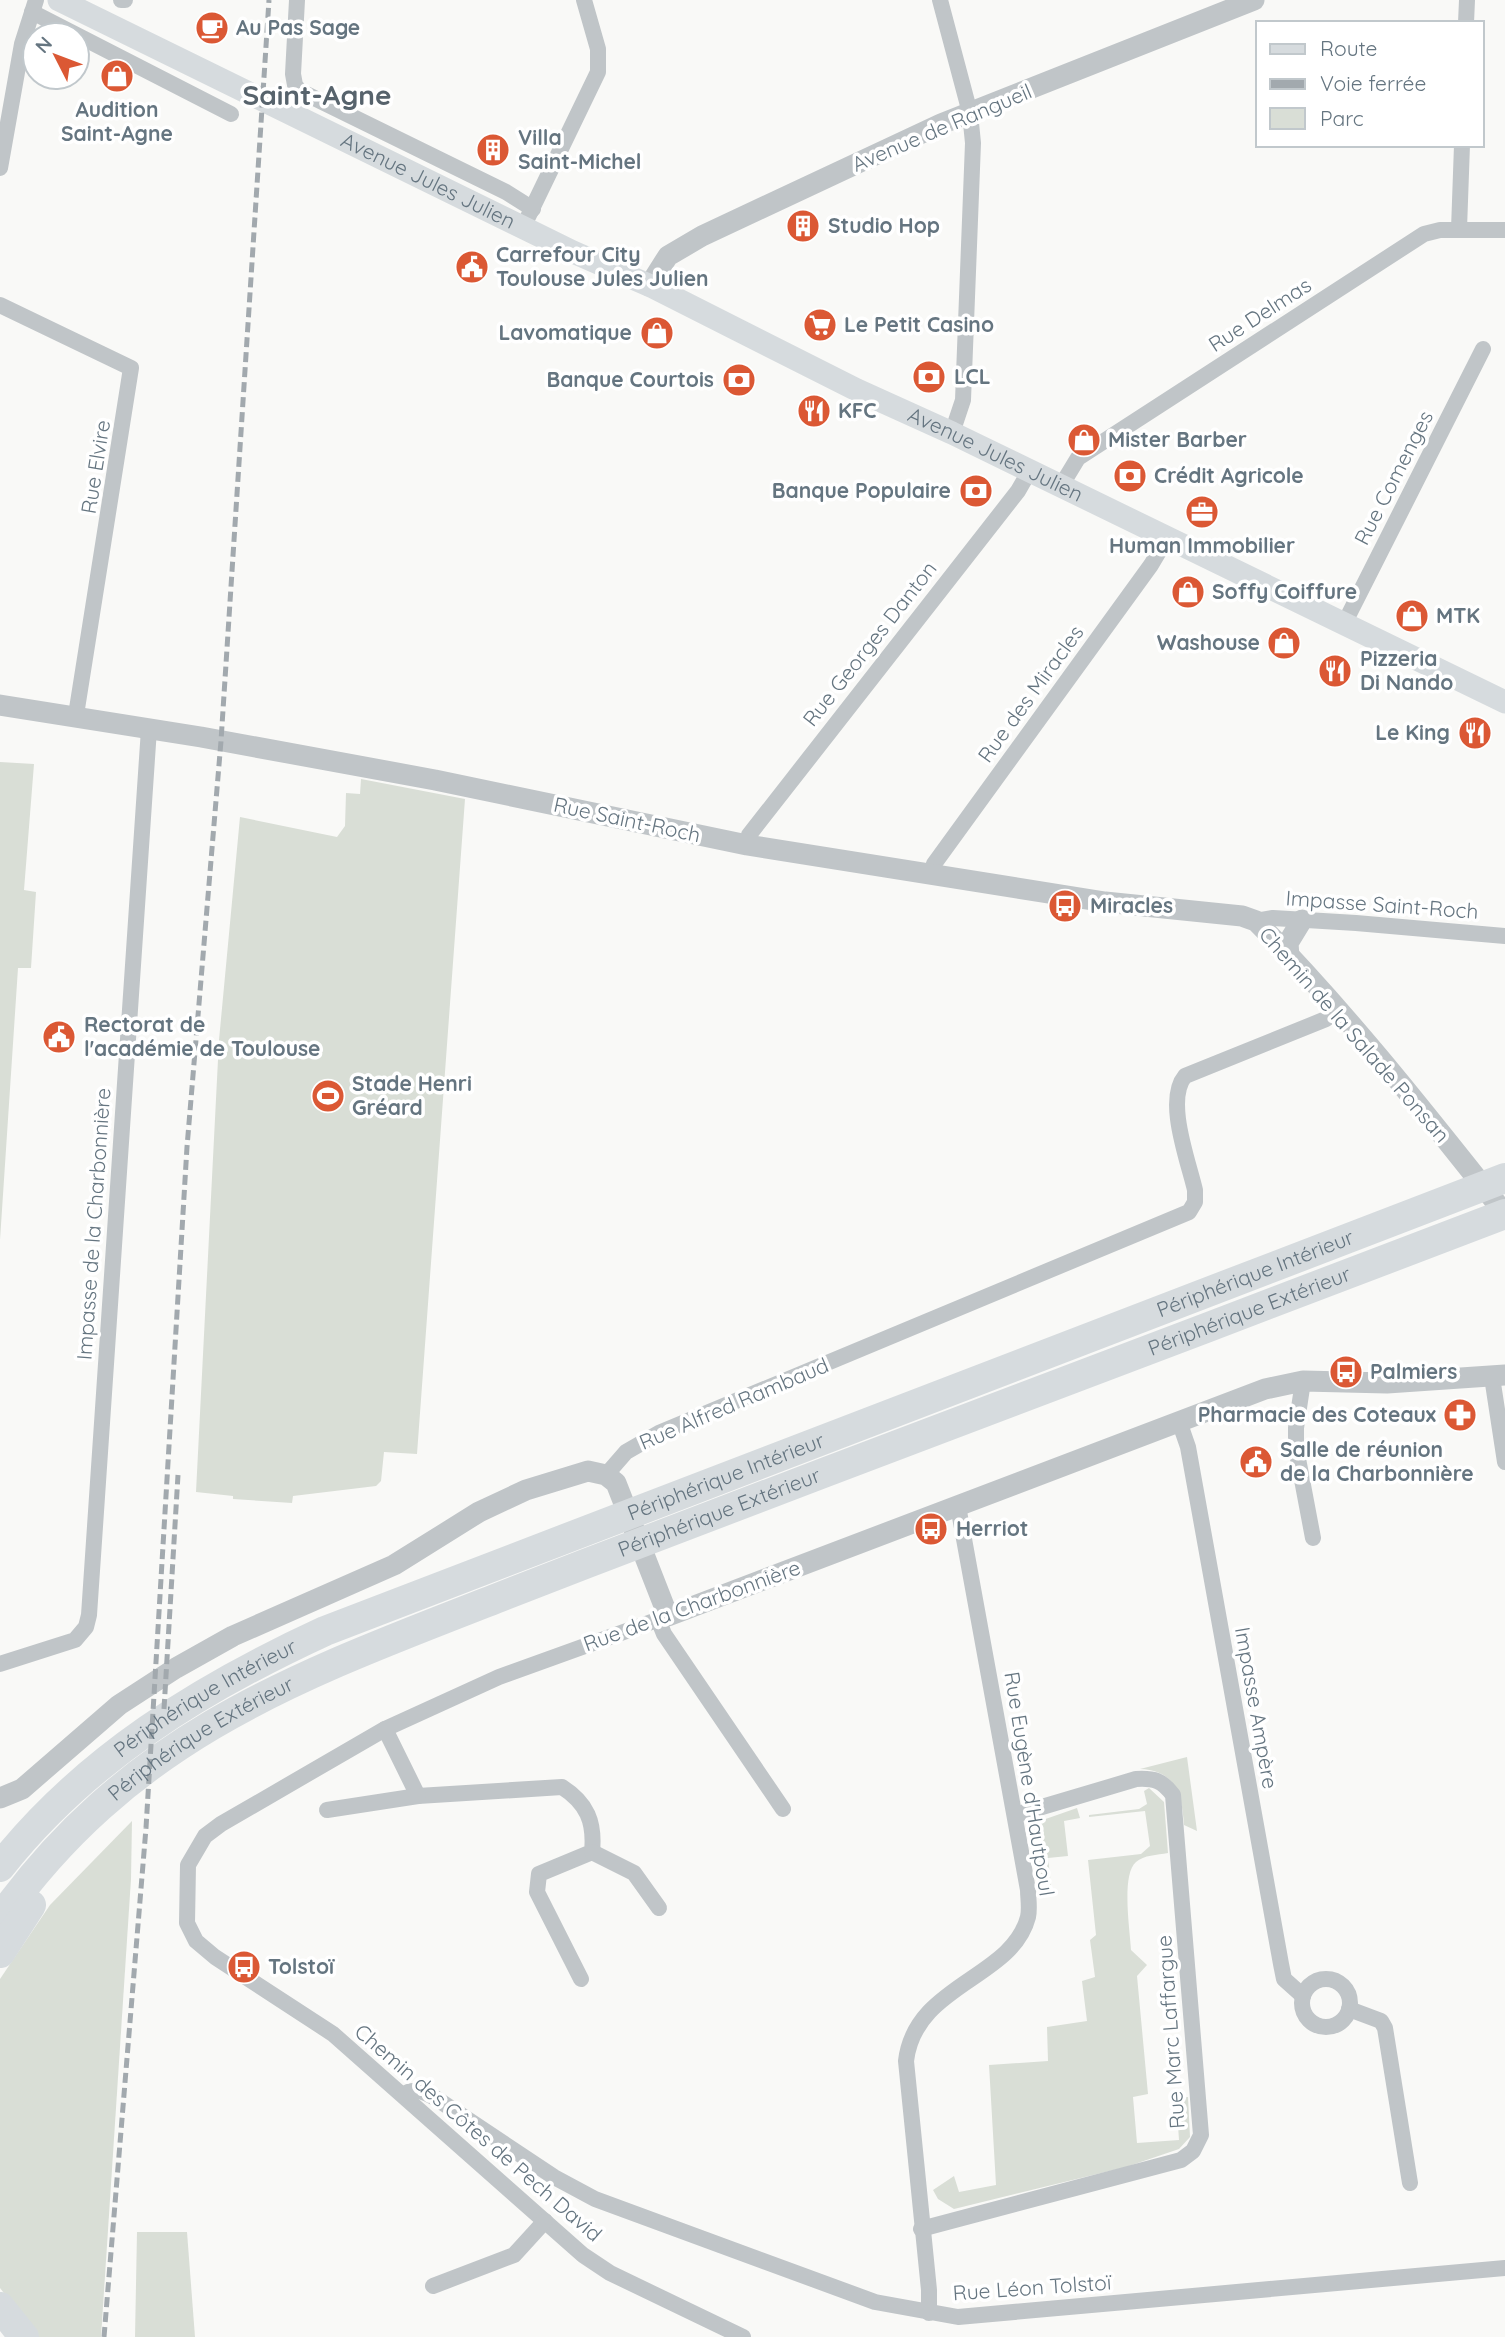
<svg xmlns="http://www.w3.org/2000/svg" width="1505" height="2337" viewBox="0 0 1505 2337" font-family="Quicksand,sans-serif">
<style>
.green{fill:#d9ded6}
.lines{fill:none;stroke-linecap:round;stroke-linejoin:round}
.minor{stroke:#c0c5c8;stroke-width:16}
.tertiary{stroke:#c0c5c8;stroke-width:21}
.secondary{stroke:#d6dbde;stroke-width:23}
.motorway{stroke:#d6dbde;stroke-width:30}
.rail{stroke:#a2a9ae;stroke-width:5;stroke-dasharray:10 5;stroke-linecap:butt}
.labels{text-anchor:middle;stroke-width:7;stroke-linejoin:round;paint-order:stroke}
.poi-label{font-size:21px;font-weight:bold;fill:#657580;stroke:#fff;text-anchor:start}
.street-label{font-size:21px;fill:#657580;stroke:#fff}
.district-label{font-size:28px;font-weight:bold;fill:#57636c;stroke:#fff}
</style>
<rect width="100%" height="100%" fill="#f9f9f7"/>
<g class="green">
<path d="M0,762L34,764L24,890L36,892L31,968H18L0,1240Z"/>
<path d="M361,779L465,799L417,1454L384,1452L381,1481L376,1486L293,1496L292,1503L233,1499V1496L196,1492L219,1040L240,817L337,837L345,826L346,793L360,794Z"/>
<path d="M1187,1757L1197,1831L1184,1825C1182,1794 1175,1770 1140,1769Z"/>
<path d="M1149,1788L1164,1802L1168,1853C1157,1855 1144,1855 1136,1862C1121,1875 1130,1930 1131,1950L1147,1965L1137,1976L1148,2094L1133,2097L1137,2143L1179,2140L1176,2097H1188L1190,2137L1179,2149L1126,2167L954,2209L938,2199L933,2190L954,2176L959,2192L996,2185L989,2065L1048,2061L1047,2027L1087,2021L1082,1981L1095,1977L1090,1940L1096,1935L1088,1860L1141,1854L1150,1846L1145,1811L1089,1817V1815L1139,1809L1147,1804L1144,1791Z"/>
<path d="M1077,1808L1080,1818L1064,1821L1068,1856L1048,1858L1051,1885L1039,1886L1035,1846L1037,1822Z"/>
<path d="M132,1821L131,1879L101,2337H38L0,2288V1979L50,1905Z"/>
<path d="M137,2232H187L195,2337H135Z"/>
</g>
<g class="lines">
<g class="minor">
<path d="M121,0H125"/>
<path d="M297,0L293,74L295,85L300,91L506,192L533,209"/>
<path d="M940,0L970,113L973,143L963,400L952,433"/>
<path d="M32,12L231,114"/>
<path d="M1466,23L1467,0"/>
<path d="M0,168L22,44L36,0"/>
<path d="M528,217L598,72V49L584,0"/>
<path d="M1459,229L1462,145"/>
<path d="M0,305L131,368L76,715"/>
<path d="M1061,486L1078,458L1424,234L1440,230H1505"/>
<path d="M1343,626L1483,349"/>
<path d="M747,845L749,835L1018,491L1030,470"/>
<path d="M930,876L934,864L1151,565L1167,538"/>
<path d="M1256,921L1273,918L1356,923L1505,936"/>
<path d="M1492,1377L1505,1462"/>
<path d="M1303,1381L1296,1428V1448L1313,1538"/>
<path d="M1179,1421L1188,1447L1281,1964L1284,1979L1303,1996"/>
<path d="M606,1475L626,1452L659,1433L1189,1212L1195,1202V1190C1188,1160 1165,1100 1185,1076L1326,1019L1339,1010"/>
<path d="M668,1616L499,1677L385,1729L221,1824L205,1836L188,1865L187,1923L196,1941L215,1957L333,2034L583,2255L610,2273L743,2337"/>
<path d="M658,1619L664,1634L783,1809"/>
<path d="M0,1664L75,1640L86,1627L89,1615L149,729"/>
<path d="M385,1729L418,1796L562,1787C587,1803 595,1822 592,1852L539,1874L537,1892L581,1979"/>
<path d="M327,1810L418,1796"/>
<path d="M592,1852L634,1873L659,1908"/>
<circle cx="1326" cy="2003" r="24"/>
<path d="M1349,2009L1381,2021L1385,2028L1410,2183"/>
<path d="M403,2095C414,2086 426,2093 437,2099L554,2177L595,2199L875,2302L958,2317L1505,2268"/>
<path d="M921,2229L1181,2160L1193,2151L1201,2135L1173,1795C1162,1780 1154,1778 1136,1779L1015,1815"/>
<path d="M433,2286L514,2255L545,2221"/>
<path d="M929,2313V2290L906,2061C915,1984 1012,1979 1028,1917C1030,1908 1028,1898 1028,1890L958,1506"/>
</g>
<g class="tertiary">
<path d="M649,286L668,256L702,236L941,124L1254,0"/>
<path d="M0,705L201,737L435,780L747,845L1105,902L1242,916L1256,921C1346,1012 1425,1113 1505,1214"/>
<path d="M1289,957L1288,943L1302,920"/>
<path d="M0,1798L22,1789L119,1705L176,1668L233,1636L394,1565L479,1512L526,1490L588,1471L606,1475L616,1483L668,1616L1265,1389L1303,1381L1387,1383L1505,1375"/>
</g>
<path class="secondary" id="s1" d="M59,0L573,252L653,287L857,390L952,433L1505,702"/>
<g class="motorway">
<path id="s2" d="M0,1867C85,1759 201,1688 325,1631L1505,1178"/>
<path id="s3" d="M0,1919C130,1736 295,1677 495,1599C605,1556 715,1514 826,1472C1052,1387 1279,1300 1505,1214"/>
<path d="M0,1953L31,1905"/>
<path d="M0,2307L24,2337"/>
</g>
<g class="rail">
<path d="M164,1709L178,1475"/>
<path d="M104,2337L146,1828L187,1147L221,741L269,0"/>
</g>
</g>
<defs>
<symbol id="cafe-disc" viewBox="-11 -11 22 22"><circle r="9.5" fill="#db5834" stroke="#fff"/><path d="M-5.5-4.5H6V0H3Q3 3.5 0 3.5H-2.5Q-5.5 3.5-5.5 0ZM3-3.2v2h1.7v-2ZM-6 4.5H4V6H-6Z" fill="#fff"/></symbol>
<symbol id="shop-disc" viewBox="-11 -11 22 22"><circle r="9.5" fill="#db5834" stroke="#fff"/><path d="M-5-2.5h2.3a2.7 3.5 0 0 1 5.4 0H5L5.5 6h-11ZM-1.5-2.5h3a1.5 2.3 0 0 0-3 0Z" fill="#fff"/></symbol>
<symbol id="building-disc" viewBox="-11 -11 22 22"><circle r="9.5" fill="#db5834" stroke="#fff"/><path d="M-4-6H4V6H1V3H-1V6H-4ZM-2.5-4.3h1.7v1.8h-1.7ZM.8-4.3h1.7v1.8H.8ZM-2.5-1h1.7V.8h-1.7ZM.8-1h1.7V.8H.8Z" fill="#fff"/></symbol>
<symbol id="civic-disc" viewBox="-11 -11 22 22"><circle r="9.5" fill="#db5834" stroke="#fff"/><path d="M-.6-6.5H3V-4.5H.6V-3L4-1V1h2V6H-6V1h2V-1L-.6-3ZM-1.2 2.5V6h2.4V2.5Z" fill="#fff"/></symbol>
<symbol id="supermarket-disc" viewBox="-11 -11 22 22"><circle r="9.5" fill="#db5834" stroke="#fff"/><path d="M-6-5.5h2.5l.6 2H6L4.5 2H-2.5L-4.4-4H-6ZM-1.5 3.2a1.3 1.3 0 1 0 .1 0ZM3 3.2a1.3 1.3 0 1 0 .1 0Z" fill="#fff"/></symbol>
<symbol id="bank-disc" viewBox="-11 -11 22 22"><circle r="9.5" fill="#db5834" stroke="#fff"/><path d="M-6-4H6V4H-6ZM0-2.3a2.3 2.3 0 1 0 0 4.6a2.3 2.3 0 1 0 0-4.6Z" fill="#fff"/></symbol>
<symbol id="restaurant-disc" viewBox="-11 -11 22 22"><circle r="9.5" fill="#db5834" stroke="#fff"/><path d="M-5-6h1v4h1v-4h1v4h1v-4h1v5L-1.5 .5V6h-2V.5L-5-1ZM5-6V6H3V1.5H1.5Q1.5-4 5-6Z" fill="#fff"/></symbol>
<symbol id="office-disc" viewBox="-11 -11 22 22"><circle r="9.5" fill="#db5834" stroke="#fff"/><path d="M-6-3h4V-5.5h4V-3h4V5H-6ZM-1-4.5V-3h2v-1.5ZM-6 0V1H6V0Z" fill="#fff"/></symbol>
<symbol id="bus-disc" viewBox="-11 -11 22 22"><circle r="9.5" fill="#db5834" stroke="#fff"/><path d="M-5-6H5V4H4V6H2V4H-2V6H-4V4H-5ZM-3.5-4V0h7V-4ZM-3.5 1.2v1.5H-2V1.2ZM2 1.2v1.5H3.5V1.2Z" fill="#fff"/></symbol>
<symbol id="stadium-disc" viewBox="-11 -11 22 22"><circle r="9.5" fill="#db5834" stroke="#fff"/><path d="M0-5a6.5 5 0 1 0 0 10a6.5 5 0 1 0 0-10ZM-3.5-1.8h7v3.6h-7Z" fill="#fff"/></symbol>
<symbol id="pharmacy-disc" viewBox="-11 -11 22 22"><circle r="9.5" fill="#db5834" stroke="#fff"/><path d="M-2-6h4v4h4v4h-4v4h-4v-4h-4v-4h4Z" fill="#fff"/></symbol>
</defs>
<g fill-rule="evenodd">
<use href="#cafe-disc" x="193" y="9" width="38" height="38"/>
<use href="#shop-disc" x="98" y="57" width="38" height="38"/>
<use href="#building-disc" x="474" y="131" width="38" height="38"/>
<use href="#building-disc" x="784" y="207" width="38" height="38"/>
<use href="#civic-disc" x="453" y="248" width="38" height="38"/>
<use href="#supermarket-disc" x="801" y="306" width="38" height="38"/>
<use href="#shop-disc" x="638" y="314" width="38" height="38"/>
<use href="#bank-disc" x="910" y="358" width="38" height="38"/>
<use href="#bank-disc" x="720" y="361" width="38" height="38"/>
<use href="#restaurant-disc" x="795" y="392" width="38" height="38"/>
<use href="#shop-disc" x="1065" y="421" width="38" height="38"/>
<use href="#bank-disc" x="1111" y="457" width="38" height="38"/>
<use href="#bank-disc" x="957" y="472" width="38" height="38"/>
<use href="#office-disc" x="1183" y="493" width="38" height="38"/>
<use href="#shop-disc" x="1169" y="573" width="38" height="38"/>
<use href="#shop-disc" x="1393" y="597" width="38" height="38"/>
<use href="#shop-disc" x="1265" y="624" width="38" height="38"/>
<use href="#restaurant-disc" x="1316" y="652" width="38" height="38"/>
<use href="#restaurant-disc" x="1456" y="714" width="38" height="38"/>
<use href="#bus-disc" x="1046" y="887" width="38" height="38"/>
<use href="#civic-disc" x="40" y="1018" width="38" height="38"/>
<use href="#stadium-disc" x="309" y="1077" width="38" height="38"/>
<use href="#bus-disc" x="1327" y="1353" width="38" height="38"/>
<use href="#pharmacy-disc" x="1441" y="1396" width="38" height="38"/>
<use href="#civic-disc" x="1237" y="1443" width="38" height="38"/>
<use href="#bus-disc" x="912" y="1510" width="38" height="38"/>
<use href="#bus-disc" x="225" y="1948" width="38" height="38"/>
</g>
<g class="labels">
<g class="poi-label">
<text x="236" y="35">Au Pas Sage</text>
<text x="117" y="117" text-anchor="middle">Audition<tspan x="117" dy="24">Saint-Agne</tspan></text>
<text x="518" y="145">Villa<tspan x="518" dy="24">Saint-Michel</tspan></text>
<text x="828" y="233">Studio Hop</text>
<text x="496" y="262">Carrefour City<tspan x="496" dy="24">Toulouse Jules Julien</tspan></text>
<text x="844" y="332">Le Petit Casino</text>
<text x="632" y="340" text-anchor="end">Lavomatique</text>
<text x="954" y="384">LCL</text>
<text x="714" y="387" text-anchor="end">Banque Courtois</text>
<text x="838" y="418">KFC</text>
<text x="1108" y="447">Mister Barber</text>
<text x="1154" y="483">Crédit Agricole</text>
<text x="951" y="498" text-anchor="end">Banque Populaire</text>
<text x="1202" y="553" text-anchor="middle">Human Immobilier</text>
<text x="1212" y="599">Soffy Coiffure</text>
<text x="1436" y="623">MTK</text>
<text x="1260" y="650" text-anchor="end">Washouse</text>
<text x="1360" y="666">Pizzeria<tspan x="1360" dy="24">Di Nando</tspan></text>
<text x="1450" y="740" text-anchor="end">Le King</text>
<text x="1090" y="913">Miracles</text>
<text x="84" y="1032">Rectorat de<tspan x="84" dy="24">l'académie de Toulouse</tspan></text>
<text x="352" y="1091">Stade Henri<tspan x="352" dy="24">Gréard</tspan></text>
<text x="1370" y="1379">Palmiers</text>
<text x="1436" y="1422" text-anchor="end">Pharmacie des Coteaux</text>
<text x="1280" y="1457">Salle de réunion<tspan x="1280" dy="24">de la Charbonnière</tspan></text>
<text x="956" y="1536">Herriot</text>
<text x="268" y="1974">Tolstoï</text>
</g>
<g class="street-label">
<text transform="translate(942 128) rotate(-23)" y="7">Avenue de Rangueil</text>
<text dy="7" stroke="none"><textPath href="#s1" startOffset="411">Avenue Jules Julien</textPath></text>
<text transform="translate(1260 315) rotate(-33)" y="7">Rue Delmas</text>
<text dy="7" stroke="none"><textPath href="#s1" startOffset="1041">Avenue Jules Julien</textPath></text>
<text transform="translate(96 467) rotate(-81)" y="7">Rue Elvire</text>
<text transform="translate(1394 478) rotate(-63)" y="7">Rue Comenges</text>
<text transform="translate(870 644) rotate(-52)" y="7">Rue Georges Danton</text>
<text transform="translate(1031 694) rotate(-54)" y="7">Rue des Miracles</text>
<text transform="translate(627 820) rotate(12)" y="7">Rue Saint-Roch</text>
<text transform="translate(1382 905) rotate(4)" y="7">Impasse Saint-Roch</text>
<text transform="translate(1354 1035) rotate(49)" y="7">Chemin de la Salade Ponsan</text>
<text transform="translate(94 1224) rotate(-86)" y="7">Impasse de la Charbonnière</text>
<text dy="7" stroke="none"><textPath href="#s2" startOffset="1402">Périphérique Intérieur</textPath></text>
<text dy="7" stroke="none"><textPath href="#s3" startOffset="1407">Périphérique Extérieur</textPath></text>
<text transform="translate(734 1404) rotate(-23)" y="7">Rue Alfred Rambaud</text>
<text dy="7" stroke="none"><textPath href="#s2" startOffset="835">Périphérique Intérieur</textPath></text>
<text dy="7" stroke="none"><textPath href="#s3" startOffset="840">Périphérique Extérieur</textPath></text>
<text transform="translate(692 1606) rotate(-20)" y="7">Rue de la Charbonnière</text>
<text dy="7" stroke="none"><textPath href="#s2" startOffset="268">Périphérique Intérieur</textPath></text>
<text transform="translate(1256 1708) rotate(80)" y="7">Impasse Ampère</text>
<text dy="7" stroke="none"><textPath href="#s3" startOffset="273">Périphérique Extérieur</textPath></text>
<text transform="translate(1029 1784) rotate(81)" y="7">Rue Eugène d'Hautpoul</text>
<text transform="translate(1171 2032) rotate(-94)" y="7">Rue Marc Laffargue</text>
<text transform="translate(478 2133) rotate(41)" y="7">Chemin des Côtes de Pech David</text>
<text transform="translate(1032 2288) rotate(-4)" y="7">Rue Léon Tolstoï</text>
</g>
<g class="district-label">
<text x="317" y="105">Saint-Agne</text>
</g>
</g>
<rect x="1256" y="21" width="228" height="126" fill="#ffffff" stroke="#c1c8cc" stroke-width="2"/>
<rect x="1270" y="44" width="35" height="10" fill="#d6dbde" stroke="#c1c8cc" stroke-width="2"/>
<text x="1320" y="56" font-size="21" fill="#657580">Route</text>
<rect x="1270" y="79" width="35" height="10" fill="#a2a9ae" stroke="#c1c8cc" stroke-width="2"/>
<text x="1320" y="91" font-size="21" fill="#657580">Voie ferrée</text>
<rect x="1270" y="108" width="35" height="21" fill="#d9ded6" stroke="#c1c8cc" stroke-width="2"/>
<text x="1320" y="126" font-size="21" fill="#657580">Parc</text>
<g transform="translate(56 56) rotate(312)"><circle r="33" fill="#ffffff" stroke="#c1c8cc" stroke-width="2"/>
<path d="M0-5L12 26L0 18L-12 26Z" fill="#db5834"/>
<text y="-10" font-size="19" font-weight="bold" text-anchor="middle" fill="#657580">N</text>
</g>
</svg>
